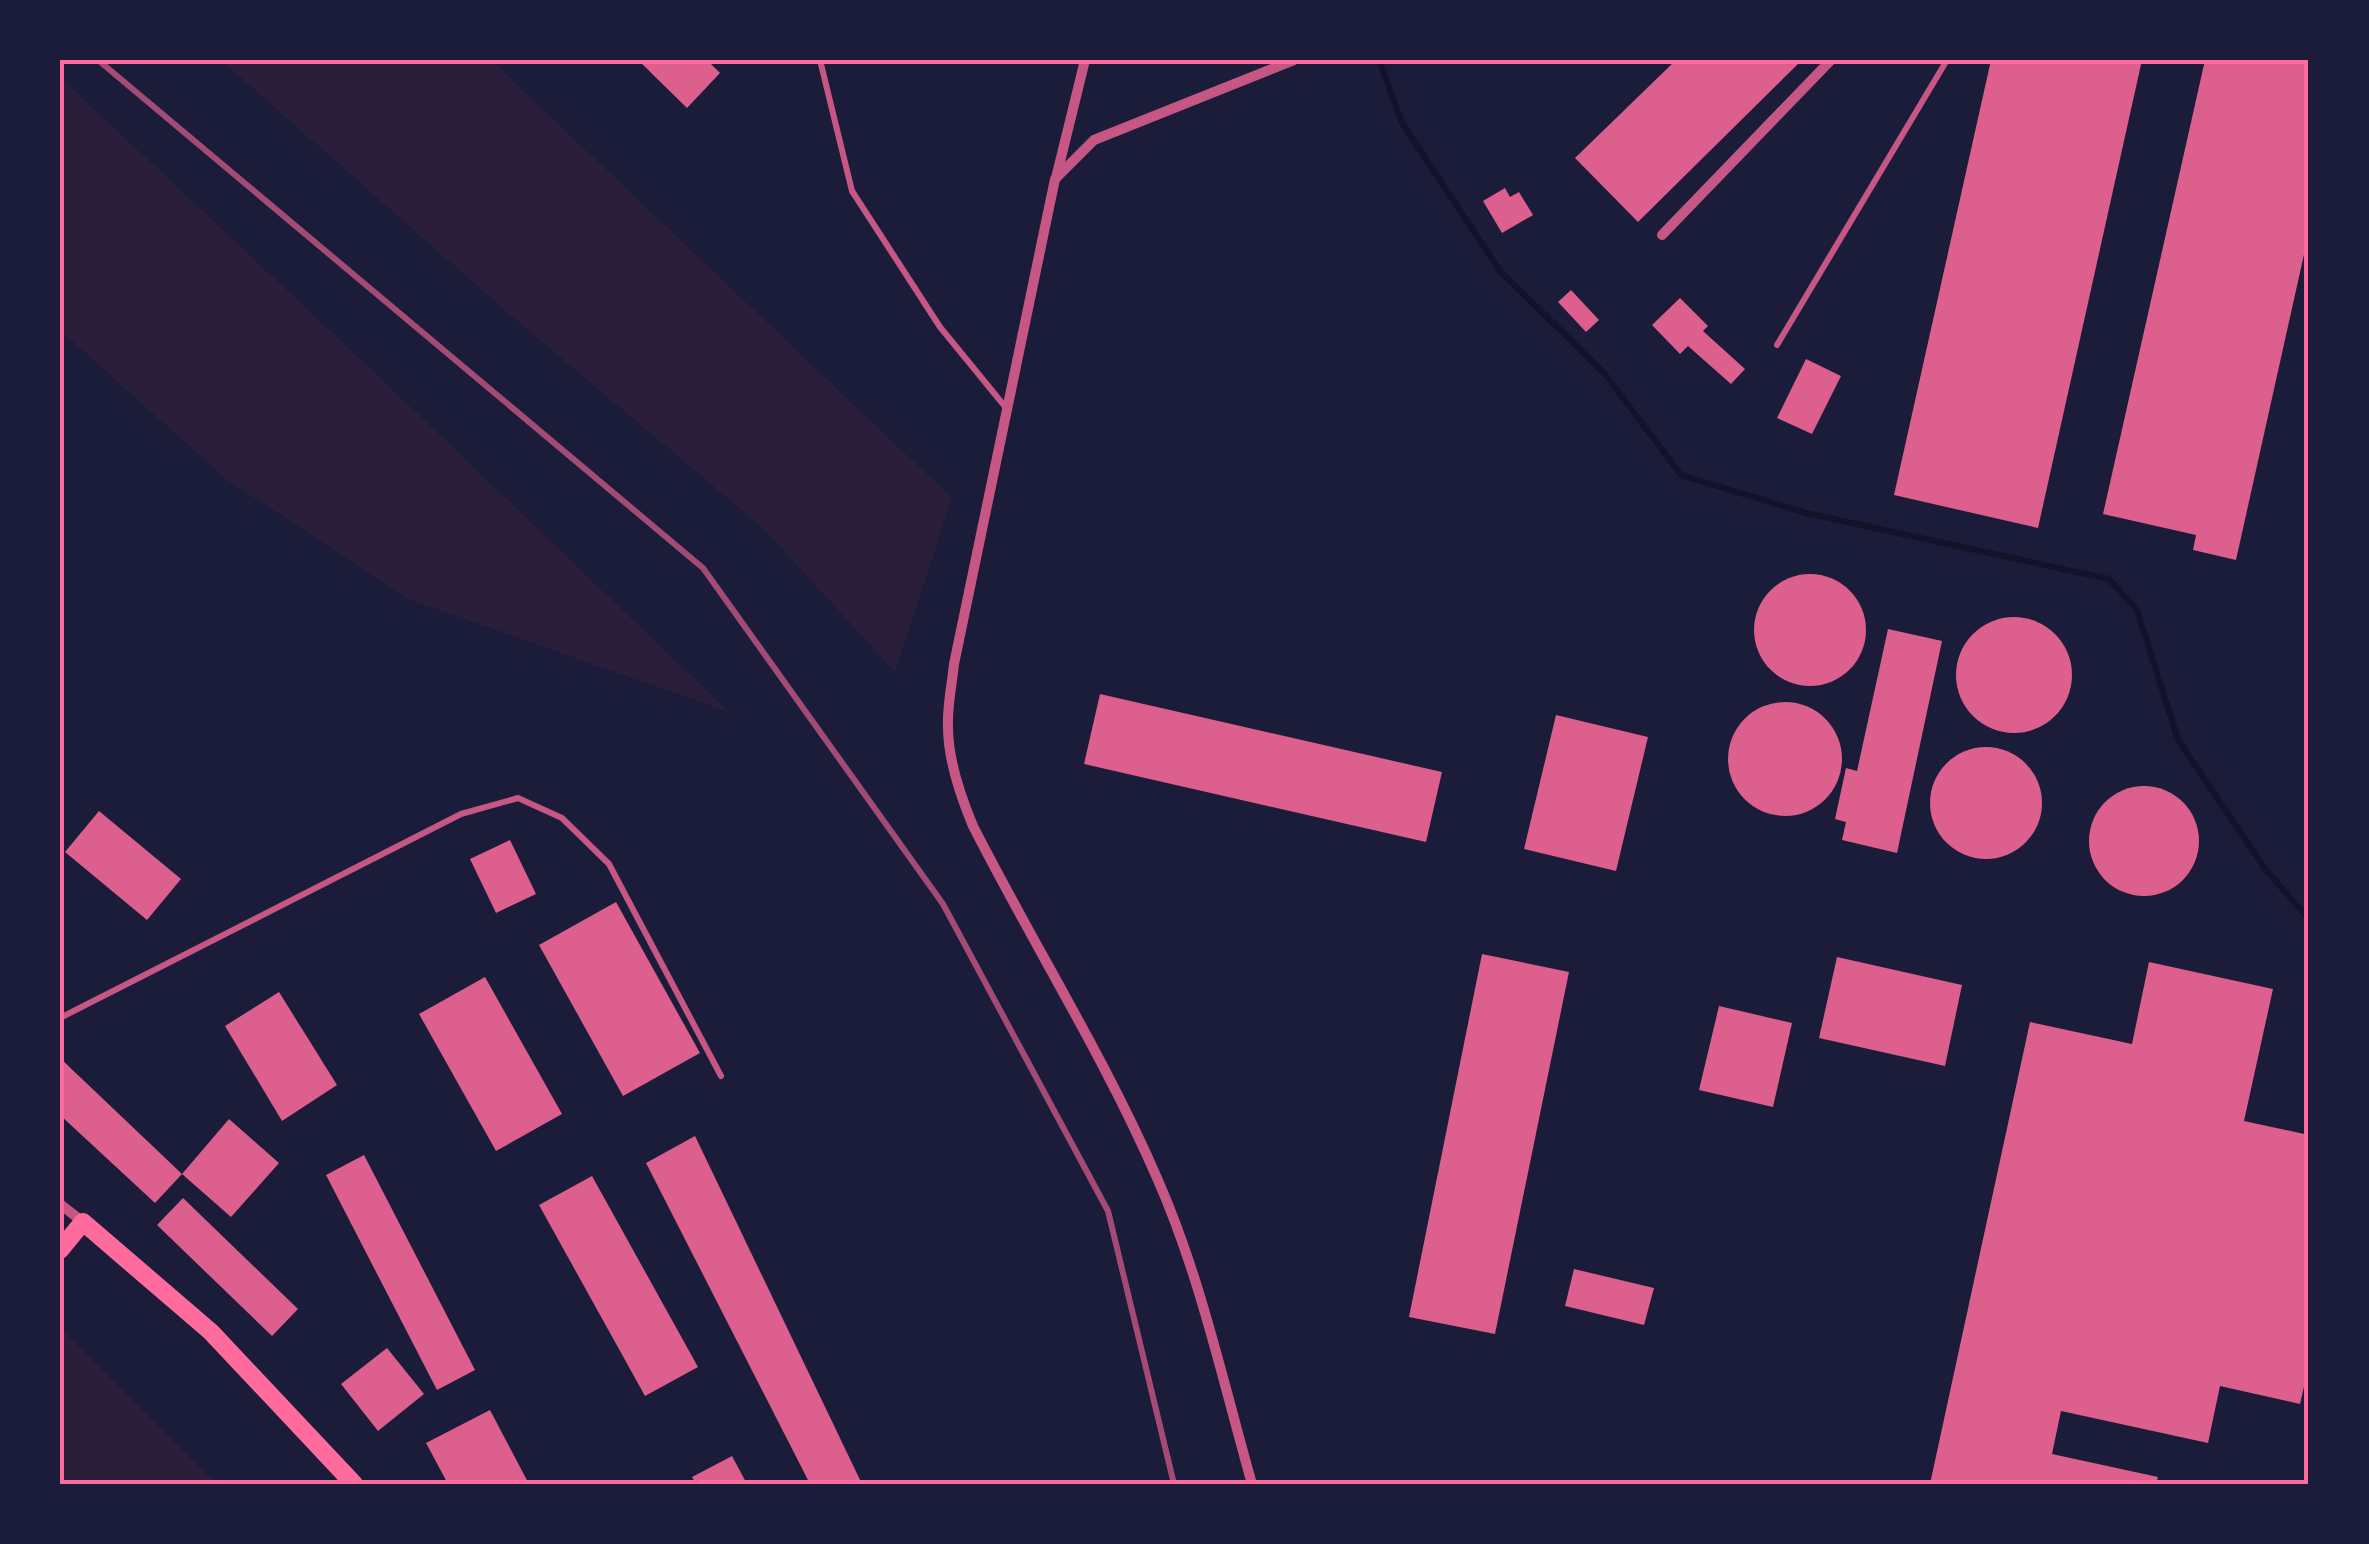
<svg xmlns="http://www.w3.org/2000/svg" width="2369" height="1544" viewBox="0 0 2369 1544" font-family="Literata,serif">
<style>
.green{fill:#2a1e3b}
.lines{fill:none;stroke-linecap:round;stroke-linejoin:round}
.stream{stroke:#12122b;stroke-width:6}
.building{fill:#dd5f8e}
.service{stroke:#c65784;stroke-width:6}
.minor{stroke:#c65784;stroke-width:10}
.secondary{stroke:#ff6b9d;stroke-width:18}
.rail{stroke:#a44b75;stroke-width:6}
.neatline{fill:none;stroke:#ff6b9d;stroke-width:4}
</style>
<rect width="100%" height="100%" fill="#1b1b3a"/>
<g class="green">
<path d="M221,60H491L952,498L895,672L763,528L509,314Z"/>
<path d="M60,77L371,369L729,712L411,600L227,480L60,330Z"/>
<path d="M60,1328L216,1484H60Z"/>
</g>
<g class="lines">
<path class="stream" d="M1379,60L1402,123L1500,271L1604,373L1681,475L1806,513L2109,579L2137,610L2178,740L2266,870L2309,919"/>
</g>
<g class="building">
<path d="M638,60H707L720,73L687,108Z"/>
<path d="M1676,60H1802L1638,222L1575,158Z"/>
<path d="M1991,60H2142L2038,528L1894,495Z"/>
<path d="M2205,60H2309V232L2236,560L2193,550L2196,535L2103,514Z"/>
<path d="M1505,188L1510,197L1519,192L1533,215L1502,233L1483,201Z"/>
<path d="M1571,290L1599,320L1586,332L1558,302Z"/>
<path d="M1680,298L1708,326L1703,331L1745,369L1731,384L1688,346L1680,354L1652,325Z"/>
<path d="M1806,359L1841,376L1812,434L1777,418Z"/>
<circle cx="1810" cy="630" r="56"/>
<circle cx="2014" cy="675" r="58"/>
<path d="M1888,629L1942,641L1897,853L1842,840L1846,822L1835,819L1846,768L1857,771Z"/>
<path d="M1100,694L1442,772L1426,842L1084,764Z"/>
<circle cx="1785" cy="759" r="57"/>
<path d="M1556,715L1648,737L1616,871L1524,849Z"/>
<circle cx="1986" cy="803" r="56"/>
<circle cx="2144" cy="841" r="55"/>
<path d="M99,811L181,879L147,920L65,852Z"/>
<path d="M510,840L536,894L496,913L470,859Z"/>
<path d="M616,902L700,1053L623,1096L539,945Z"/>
<path d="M1482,954L1569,972L1495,1334L1409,1317Z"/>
<path d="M1837,957L1962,985L1945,1066L1819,1038Z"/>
<path d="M2149,962L2273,989L2244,1121L2309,1135V1365L2300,1404L2220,1386L2208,1443L2061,1411L2052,1454L2158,1477L2156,1484H1930L2030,1022L2132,1044Z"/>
<path d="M485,977L562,1114L496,1151L419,1014Z"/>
<path d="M279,992L337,1085L282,1121L225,1026Z"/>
<path d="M1719,1006L1792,1023L1773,1107L1699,1090Z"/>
<path d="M60,1058L182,1174L229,1119L279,1163L231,1217L182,1174L155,1203L60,1115Z"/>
<path d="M695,1136L862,1484H810L646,1163Z"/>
<path d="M364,1155L475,1370L437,1390L326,1175Z"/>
<path d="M592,1176L698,1367L645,1396L539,1205Z"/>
<path d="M183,1198L298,1309L272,1336L157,1225Z"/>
<path d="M1574,1269L1654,1288L1644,1325L1565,1306Z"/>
<path d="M387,1348L424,1394L378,1431L341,1384Z"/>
<path d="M490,1410L529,1484H448L426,1443Z"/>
<path d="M732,1456L747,1484H696L692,1477Z"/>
</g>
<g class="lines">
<g class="service">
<path d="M820,60L852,191L940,327L1007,409"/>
<path d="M1777,345L1947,60"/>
<path d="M60,1018L461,814L518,798L562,818L609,864L721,1076"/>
</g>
<g class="minor">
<path d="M1056,178L1085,60"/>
<path d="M1662,235L1831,60"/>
<path d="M60,1204L83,1222"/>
<path d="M1252,1484C1223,1382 1200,1275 1157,1178C1104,1056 1033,944 973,826C960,795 948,760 948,727C947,706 952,685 954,664L1055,179L1094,140L1294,60"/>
</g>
<path class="secondary" d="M60,1250L83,1222L211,1332L354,1484"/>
<path class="rail" d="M98,60L703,568L943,904L1108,1211L1174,1484"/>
</g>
<rect width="2369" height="1544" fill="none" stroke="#1b1b3a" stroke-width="125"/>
<rect x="62" y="62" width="2244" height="1420" class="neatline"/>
</svg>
